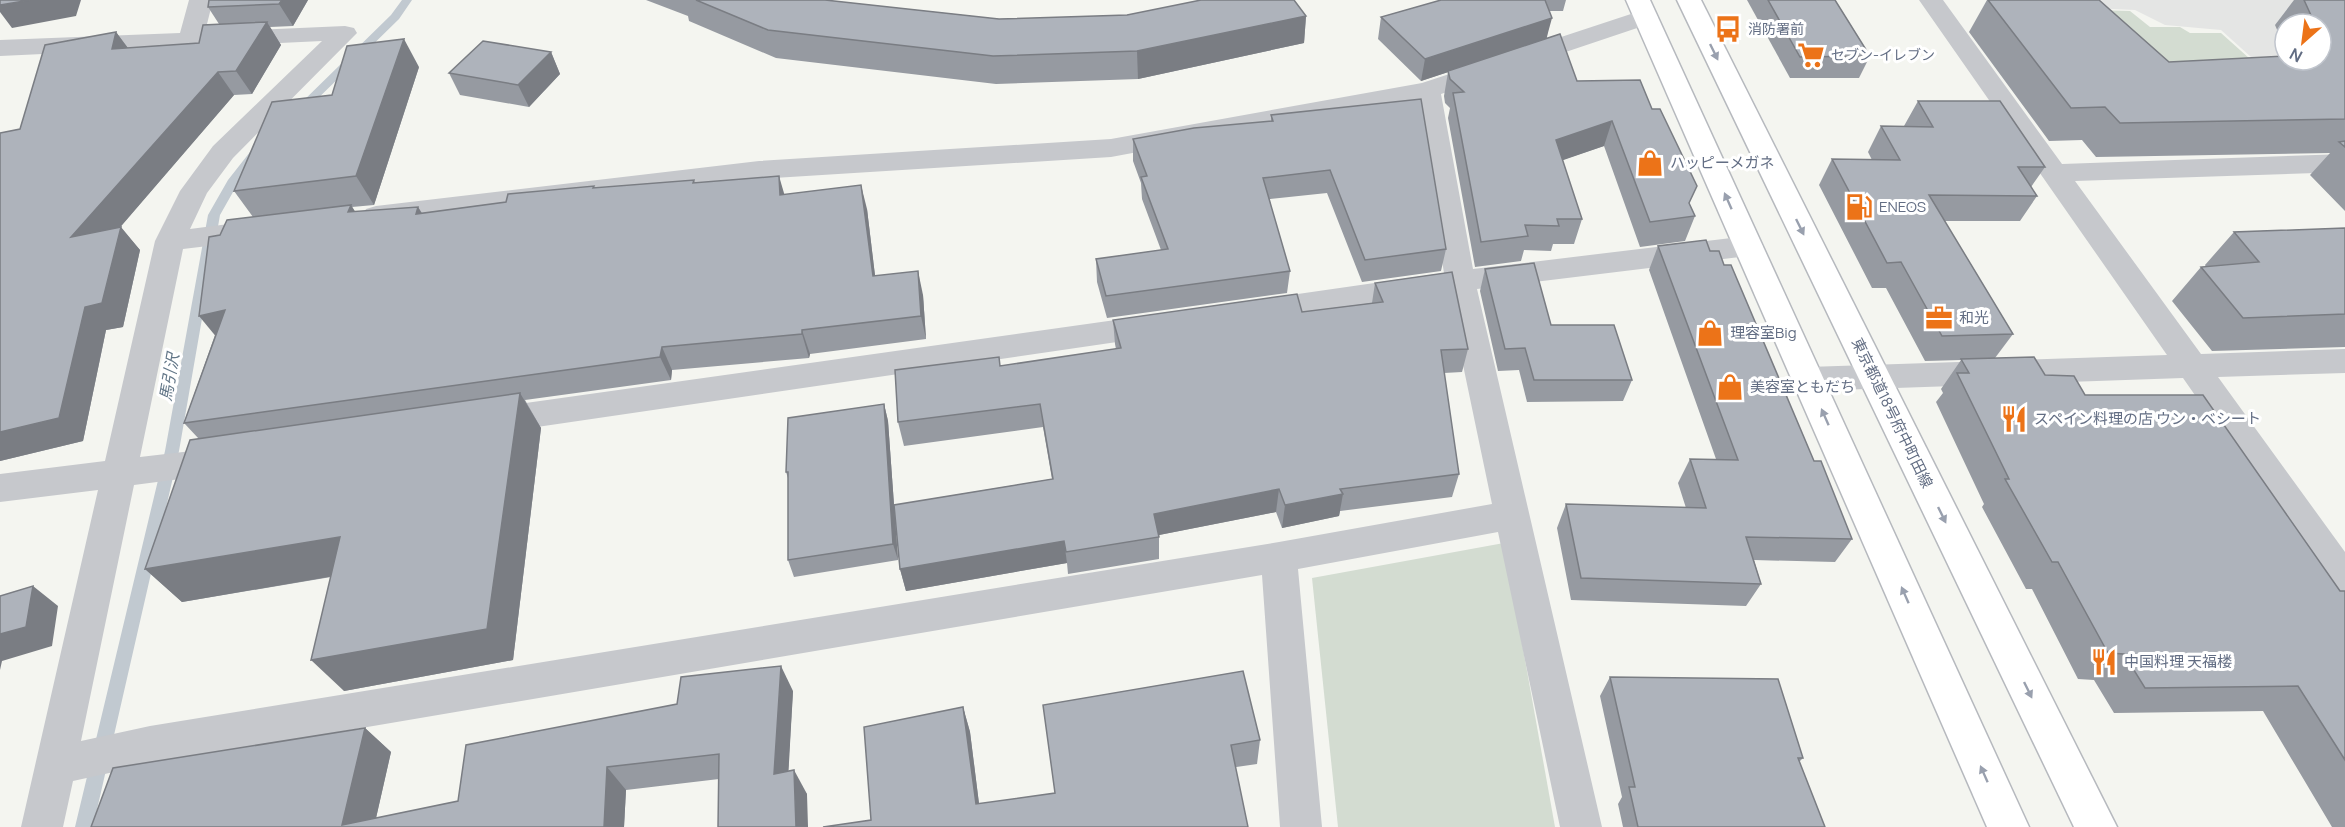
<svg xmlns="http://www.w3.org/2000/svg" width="2345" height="827" viewBox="0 0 2345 827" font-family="Manrope,'Noto Sans JP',sans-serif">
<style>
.built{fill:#e4e5e4;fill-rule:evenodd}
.green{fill:#d3dcd1}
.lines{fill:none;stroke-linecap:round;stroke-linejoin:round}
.stream{fill:#c1c9d0;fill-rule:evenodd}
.primary-casing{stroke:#b6b9be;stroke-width:3}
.minor{fill:#c6c8cc;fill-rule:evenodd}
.primary{fill:#fff;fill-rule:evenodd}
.wall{fill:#969aa1}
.shaded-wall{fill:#7a7d83}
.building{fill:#aeb3bb;stroke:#7a7d83;stroke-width:1.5}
.oneway{fill:#99a0ae}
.labels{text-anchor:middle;stroke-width:6;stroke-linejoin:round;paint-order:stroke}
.far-poi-label{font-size:14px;fill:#626d83;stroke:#fff;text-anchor:start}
.poi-label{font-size:15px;fill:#626d83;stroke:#fff;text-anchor:start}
.street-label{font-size:15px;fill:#626d83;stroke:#fff}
.water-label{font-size:16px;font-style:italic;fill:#627687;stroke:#fff}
</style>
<rect width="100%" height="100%" fill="#f4f5f0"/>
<path class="built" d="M2085,0H2345L2320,119L2221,30L2165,25L2135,10L2091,8ZM2285,24H2321V60H2285Z"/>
<g class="green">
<path d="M2091,10L2130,11L2150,27H2180L2190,33H2221L2308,111L2192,78Z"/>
<path d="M1504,543L1555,827H1338L1312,578Z"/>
</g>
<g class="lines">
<g class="stream">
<path d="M402,0H412L399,19L304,112H296V108L391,15Z"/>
<path d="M254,151L260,155L237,185L220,215L179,451L93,827H75L165,451L208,215L228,180L250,152Z"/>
</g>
<defs>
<g id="primary">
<path d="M1626,0H1650L2029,827H1987Z"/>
<path d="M1677,0H1701L2117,827H2074Z"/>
</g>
</defs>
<use href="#primary" class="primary-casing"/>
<g class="minor">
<path d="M189,0H213L205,32L345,26L354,28L357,33L233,158L207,193L190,229L259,220L269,223L273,230L269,237L259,240L183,249L140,457L226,447L238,451L243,460L238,469L226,473L134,485L81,741L150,726L1279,542L1492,504L1448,293L1256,322L1245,319L1241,311L1245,303L1256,300L1444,273L1416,100L1111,157L759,179L376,226L366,223L362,216L366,209L376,206L759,161L1111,139L1422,83L1637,12L1646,10L1655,12L1658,17L1655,22L1441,94L1473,269L1748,236L1758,239L1763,246L1758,253L1748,256L1477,289L1602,827H1560L1498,532L1298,569L1322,827H1280L1262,575L150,764L73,781L63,827H21L98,490L0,502V474L105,461L155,241L180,191L213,146L322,41L0,56V40L180,33Z"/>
<path d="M1919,0H1943L2062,164L2345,154V172L2075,181L2201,354L2345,349V373L2218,377L2345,552V597L2332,592L2183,378L1808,391L1797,388L1792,379L1797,370L1808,367L2167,355Z"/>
<path d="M1158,314L1169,317L1174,325L1169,333L1158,336L490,434L478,430L473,421L478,412L490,408Z"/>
</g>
<use href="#primary" class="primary"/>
</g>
<g class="wall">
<path d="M308,0L293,26L270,27L281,45L252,94L234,95L120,227L140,250L123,327L106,330L83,441L0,461V133L20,129L116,32L128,48L199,43L219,24L208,7Z"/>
<path d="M646,0H825L999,19L1306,16L1304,43L1138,79L996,84L776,58L689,21L688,16Z"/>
<path d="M1441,0H1566L1563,11H1549L1547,38L1577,81L1690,205L1695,216L1685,241L1640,247L1604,146L1562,160L1582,219L1574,244H1553L1551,251L1524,250L1521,261L1475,267L1448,118L1450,108L1445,103L1444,96L1448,72L1421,81L1378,39L1381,17Z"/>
<path d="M1747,0H1835L1870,56L1859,78H1790Z"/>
<path d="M1987,0H2099L2169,62L2321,60V24H2285V48L2275,25L2294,0H2345V211L2310,175L2330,153L2096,157L2082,140L2049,141L1969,32Z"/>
<path d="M551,52L560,74L529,107L460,95L449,73Z"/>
<path d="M419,67L374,205L352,207L355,212L418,207L422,213L506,202L594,186V188L694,180L695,183L784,195L867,209L875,276L923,295L926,339L810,354L809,358L672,370L671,380L525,400L541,428L513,660L344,691L331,577L182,602L145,569L199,439L184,423L215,335L220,235L253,217L234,191Z"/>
<path d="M1918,101L2045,167L2031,187L2037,196L2020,221H1944L2013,334L1995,358L2045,375L2085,395L2340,591H2345V827H2332L2263,711L2114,713L2094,680L2078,679L2032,589H2026L1982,507L1984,504L1936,402L1943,393L1941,389L1961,360L1925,361L1886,288H1872L1819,185L1832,159L1872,160L1868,152L1881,126H1904Z"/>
<path d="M1271,115L1446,249L1441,271L1362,282L1327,193L1269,199L1290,271L1287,293L1107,318L1097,282L1096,259L1161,250L1142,199L1141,183L1133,161V139L1271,121Z"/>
<path d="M2345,228V347L2212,351L2172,301L2201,267H2206L2205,265L2234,232Z"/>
<path d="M1658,246L1710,251L1724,265L1814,461L1852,539L1835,562L1754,560L1761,584L1746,606L1571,600L1557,528L1566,504L1686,508L1678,483L1690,459H1716L1649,270Z"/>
<path d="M1485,269L1551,325L1632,380L1623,401L1527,402L1519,370L1498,371L1480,291Z"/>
<path d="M1375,283L1468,349L1462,372L1444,373L1459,474L1452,497L1340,511L1339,516L1282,528L1276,512L1159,535V559L1068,574L1067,563L906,591L900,569L895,514L898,560L794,577L788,560V478L786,472L884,404L888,421L894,505L1052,479L1043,427L904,446L898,422L1001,366L1116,349L1115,344L1113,320L1302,312L1372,303Z"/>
<path d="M1610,677L1803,758L1799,762L1825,827H1623L1618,804L1622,797L1600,696Z"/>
<path d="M793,691L788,772L807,794L719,779L626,790L624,827H91L365,728L391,752L376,818L458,801Z"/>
<path d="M1043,705L1260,740L1257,764L871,820L963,707L970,732L979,804L1055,793Z"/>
</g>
<g class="shaded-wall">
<path d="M30,0H81L76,16L12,28L0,12V5Z"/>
<path d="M282,0H308L293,26L279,4Z"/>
<path d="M1306,16L1304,43L1138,79L1137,51Z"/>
<path d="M1552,18L1546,40L1421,81L1425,59Z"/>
<path d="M267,22L281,45L252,94L236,71Z"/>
<path d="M116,32L133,55L112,49Z"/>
<path d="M404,39L419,67L374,205L356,176Z"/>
<path d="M551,52L560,74L529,107L518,85Z"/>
<path d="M218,72L234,95L92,260L71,237Z"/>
<path d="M1612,121L1604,146L1549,165L1556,140Z"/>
<path d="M779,176L786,200L780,195Z"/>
<path d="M861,185L867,209L878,300L873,276Z"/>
<path d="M351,205L366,229L348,212Z"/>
<path d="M418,207L432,231L416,214Z"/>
<path d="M121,227L140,250L123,327L106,330L83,441L0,461V432Z"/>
<path d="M918,271L923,295L926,339L921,316Z"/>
<path d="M225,310L218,339L199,316Z"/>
<path d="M802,330L810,354L809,358L802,334Z"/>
<path d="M662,347L672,370L671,380L660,357Z"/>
<path d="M520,393L541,428L513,660L344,691L311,660Z"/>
<path d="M884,404L888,421L898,560L893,544Z"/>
<path d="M1279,489L1276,512L1154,536V514Z"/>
<path d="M1343,494L1339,516L1282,528L1285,505Z"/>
<path d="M340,537L369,570L182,602L145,569Z"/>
<path d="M1064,541L1067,563L906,591L900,569Z"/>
<path d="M33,586L58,606L52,646L2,661L0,670V634Z"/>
<path d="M781,666L793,691L787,798L774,774Z"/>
<path d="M963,707L970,732L982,827L976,804Z"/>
<path d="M365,728L391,752L374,827L342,825Z"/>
<path d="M607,767L626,790L624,827H604Z"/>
<path d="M794,770L807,794L808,827H796Z"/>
</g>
<g class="building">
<path d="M0,0H30L0,5Z"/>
<path d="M209,0H282L279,4L208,7Z"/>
<path d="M696,0H825L999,19L1127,15L1201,0H1294L1306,16L1137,51L993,56L768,30Z"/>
<path d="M1441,0H1545L1552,18L1425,59L1381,17Z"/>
<path d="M1768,0H1835L1870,56L1800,57Z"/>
<path d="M1988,0H2099L2169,62L2285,56V60H2321V55L2328,54L2321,38V24H2315L2304,0H2345V119L2120,123L2105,107L2071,108Z"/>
<path d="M267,22L236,71L218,72L71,237L121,227L102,303L85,307L59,418L0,432V133L20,129L45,45L116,32L112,49L199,43L203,25Z"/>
<path d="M1560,34L1577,81L1640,80L1652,109H1660L1697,186L1689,203L1695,216L1650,222L1612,121L1556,140L1582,219H1557L1559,226L1525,225L1528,236L1481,242L1453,93L1464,92L1450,79L1448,71Z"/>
<path d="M404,39L356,176L234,191L272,102L332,95L347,46Z"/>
<path d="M483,41L551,52L518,85L449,73Z"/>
<path d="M1421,99L1446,249L1365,260L1330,170L1263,178L1290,271L1106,296L1096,259L1168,249L1141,177L1147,176L1133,139L1194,128L1273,121L1271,115Z"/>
<path d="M1918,101H2000L2045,167H2018L2037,196L1929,195L2013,334L1942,336L1901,262L1887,263L1832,159L1900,160L1881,126L1933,127Z"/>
<path d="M2345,141V147L2339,142Z"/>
<path d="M779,176L780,195L861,185L873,276L918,271L921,316L802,330V334L662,347L660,357L184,423L225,310L199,316L209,237L220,235L227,220L351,205L348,212L418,207L416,214L506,202L508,194L594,186L593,188L694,180L693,183Z"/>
<path d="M2345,228V314L2243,318L2201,267L2259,262L2234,232Z"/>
<path d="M1706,240L1710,251H1719L1724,265H1731L1814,461H1821L1852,539L1746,537L1761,584L1581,578L1566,504L1706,508L1690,459L1738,460L1658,246Z"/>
<path d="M1534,263L1551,325H1614L1632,380H1534L1525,348L1505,349L1485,269Z"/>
<path d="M1452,272L1468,349L1441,350L1459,474L1340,489L1343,494L1285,505L1279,489L1154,514L1159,537L1066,552L1064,541L900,569L894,505L1053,479L1040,404L898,422L895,370L999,357L1000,366L1121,348L1113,320L1297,294L1302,312L1383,302L1375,283Z"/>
<path d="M2034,357L2045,375L2074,376L2085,395H2203L2340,591H2345V760L2298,686L2145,688L2124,654L2108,653L2058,562H2052L2005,479H2009L1957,373H1969L1961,359Z"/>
<path d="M520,393L487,629L311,660L340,537L145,569L190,440Z"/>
<path d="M884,404L893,544L788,560V472H786L788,418Z"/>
<path d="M33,586L26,627L0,634V596Z"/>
<path d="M781,666L774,774L794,770L796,827H718L719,754L607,767L604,827H91L113,768L365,728L342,825L458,801L466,745L677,704L681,677Z"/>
<path d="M1243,671L1260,740L1231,745L1248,827H823L871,820L864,727L963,707L976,804L1055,793L1043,705Z"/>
<path d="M1610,677L1778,679L1803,758H1798L1825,827H1638L1629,787H1635Z"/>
</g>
<defs><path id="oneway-solid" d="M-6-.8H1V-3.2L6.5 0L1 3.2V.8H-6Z" transform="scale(1.5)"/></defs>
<g class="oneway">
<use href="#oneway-solid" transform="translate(1714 52) rotate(64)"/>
<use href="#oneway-solid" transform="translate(1728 201) rotate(-114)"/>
<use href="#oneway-solid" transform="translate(1800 227) rotate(64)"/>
<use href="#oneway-solid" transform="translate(1825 417) rotate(-114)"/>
<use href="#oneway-solid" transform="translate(1942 515) rotate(64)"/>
<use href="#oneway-solid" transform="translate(1905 595) rotate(-114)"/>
<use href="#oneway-solid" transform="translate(2028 690) rotate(64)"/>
<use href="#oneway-solid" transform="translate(1984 774) rotate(-114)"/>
</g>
<defs>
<symbol id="bus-bare" viewBox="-9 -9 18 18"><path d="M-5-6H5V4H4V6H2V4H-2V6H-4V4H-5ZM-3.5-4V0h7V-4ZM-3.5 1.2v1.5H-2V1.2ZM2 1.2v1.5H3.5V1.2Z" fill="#ec7318" stroke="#fff" stroke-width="2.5" paint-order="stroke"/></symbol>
<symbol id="supermarket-bare" viewBox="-9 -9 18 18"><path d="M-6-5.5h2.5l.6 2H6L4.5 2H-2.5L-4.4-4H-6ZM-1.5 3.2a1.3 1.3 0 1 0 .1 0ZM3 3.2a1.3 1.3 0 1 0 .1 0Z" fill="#ec7318" stroke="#fff" stroke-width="2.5" paint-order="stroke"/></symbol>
<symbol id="shop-bare" viewBox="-9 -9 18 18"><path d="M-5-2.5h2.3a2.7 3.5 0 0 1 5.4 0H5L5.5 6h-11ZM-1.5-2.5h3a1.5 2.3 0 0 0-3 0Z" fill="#ec7318" stroke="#fff" stroke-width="2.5" paint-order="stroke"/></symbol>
<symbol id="fuel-bare" viewBox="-9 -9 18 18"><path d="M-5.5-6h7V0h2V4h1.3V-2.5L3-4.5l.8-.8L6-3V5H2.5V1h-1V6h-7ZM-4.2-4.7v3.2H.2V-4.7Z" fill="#ec7318" stroke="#fff" stroke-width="2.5" paint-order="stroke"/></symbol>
<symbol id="office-bare" viewBox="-9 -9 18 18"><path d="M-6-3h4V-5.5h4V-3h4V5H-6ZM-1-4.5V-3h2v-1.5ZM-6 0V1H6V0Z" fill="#ec7318" stroke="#fff" stroke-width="2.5" paint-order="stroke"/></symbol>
<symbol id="restaurant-bare" viewBox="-9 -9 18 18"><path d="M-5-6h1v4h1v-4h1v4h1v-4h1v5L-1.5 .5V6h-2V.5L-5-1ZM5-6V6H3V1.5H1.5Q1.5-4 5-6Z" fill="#ec7318" stroke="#fff" stroke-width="2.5" paint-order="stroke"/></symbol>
</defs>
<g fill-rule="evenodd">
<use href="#bus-bare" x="1709" y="10" width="38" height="38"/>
<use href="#supermarket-bare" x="1792" y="36" width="38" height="38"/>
<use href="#shop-bare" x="1631" y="144" width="38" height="38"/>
<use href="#fuel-bare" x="1840" y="188" width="38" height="38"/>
<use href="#office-bare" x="1920" y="299" width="38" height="38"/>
<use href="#shop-bare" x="1691" y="314" width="38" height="38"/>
<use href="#shop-bare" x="1711" y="368" width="38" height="38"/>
<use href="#restaurant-bare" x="1995" y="400" width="38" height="38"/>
<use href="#restaurant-bare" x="2085" y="643" width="38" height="38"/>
</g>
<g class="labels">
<g class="far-poi-label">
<text x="1748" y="34">消防署前</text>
<text x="1831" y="60">セブン-イレブン</text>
</g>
<g class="poi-label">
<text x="1670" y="168">ハッピーメガネ</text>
<text x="1879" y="212">ENEOS</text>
<text x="1959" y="323">和光</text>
<text x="1730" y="338">理容室Big</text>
<text x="1750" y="392">美容室ともだち</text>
<text x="2034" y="424">スペイン料理の店 ウン・ベシート</text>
<text x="2124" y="667">中国料理 天福楼</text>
</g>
<g class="street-label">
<text transform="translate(1892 413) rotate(64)" y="5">東京都道18号府中町田線</text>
</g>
<g class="water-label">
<text transform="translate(169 377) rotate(-80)" y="6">馬引沢</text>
</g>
</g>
<g transform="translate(2303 42) rotate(208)"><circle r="28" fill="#ffffff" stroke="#c0c5cd" stroke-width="1.5"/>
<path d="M0-4.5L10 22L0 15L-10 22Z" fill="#ec7318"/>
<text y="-9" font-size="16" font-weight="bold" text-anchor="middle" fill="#626d83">N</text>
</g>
</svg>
